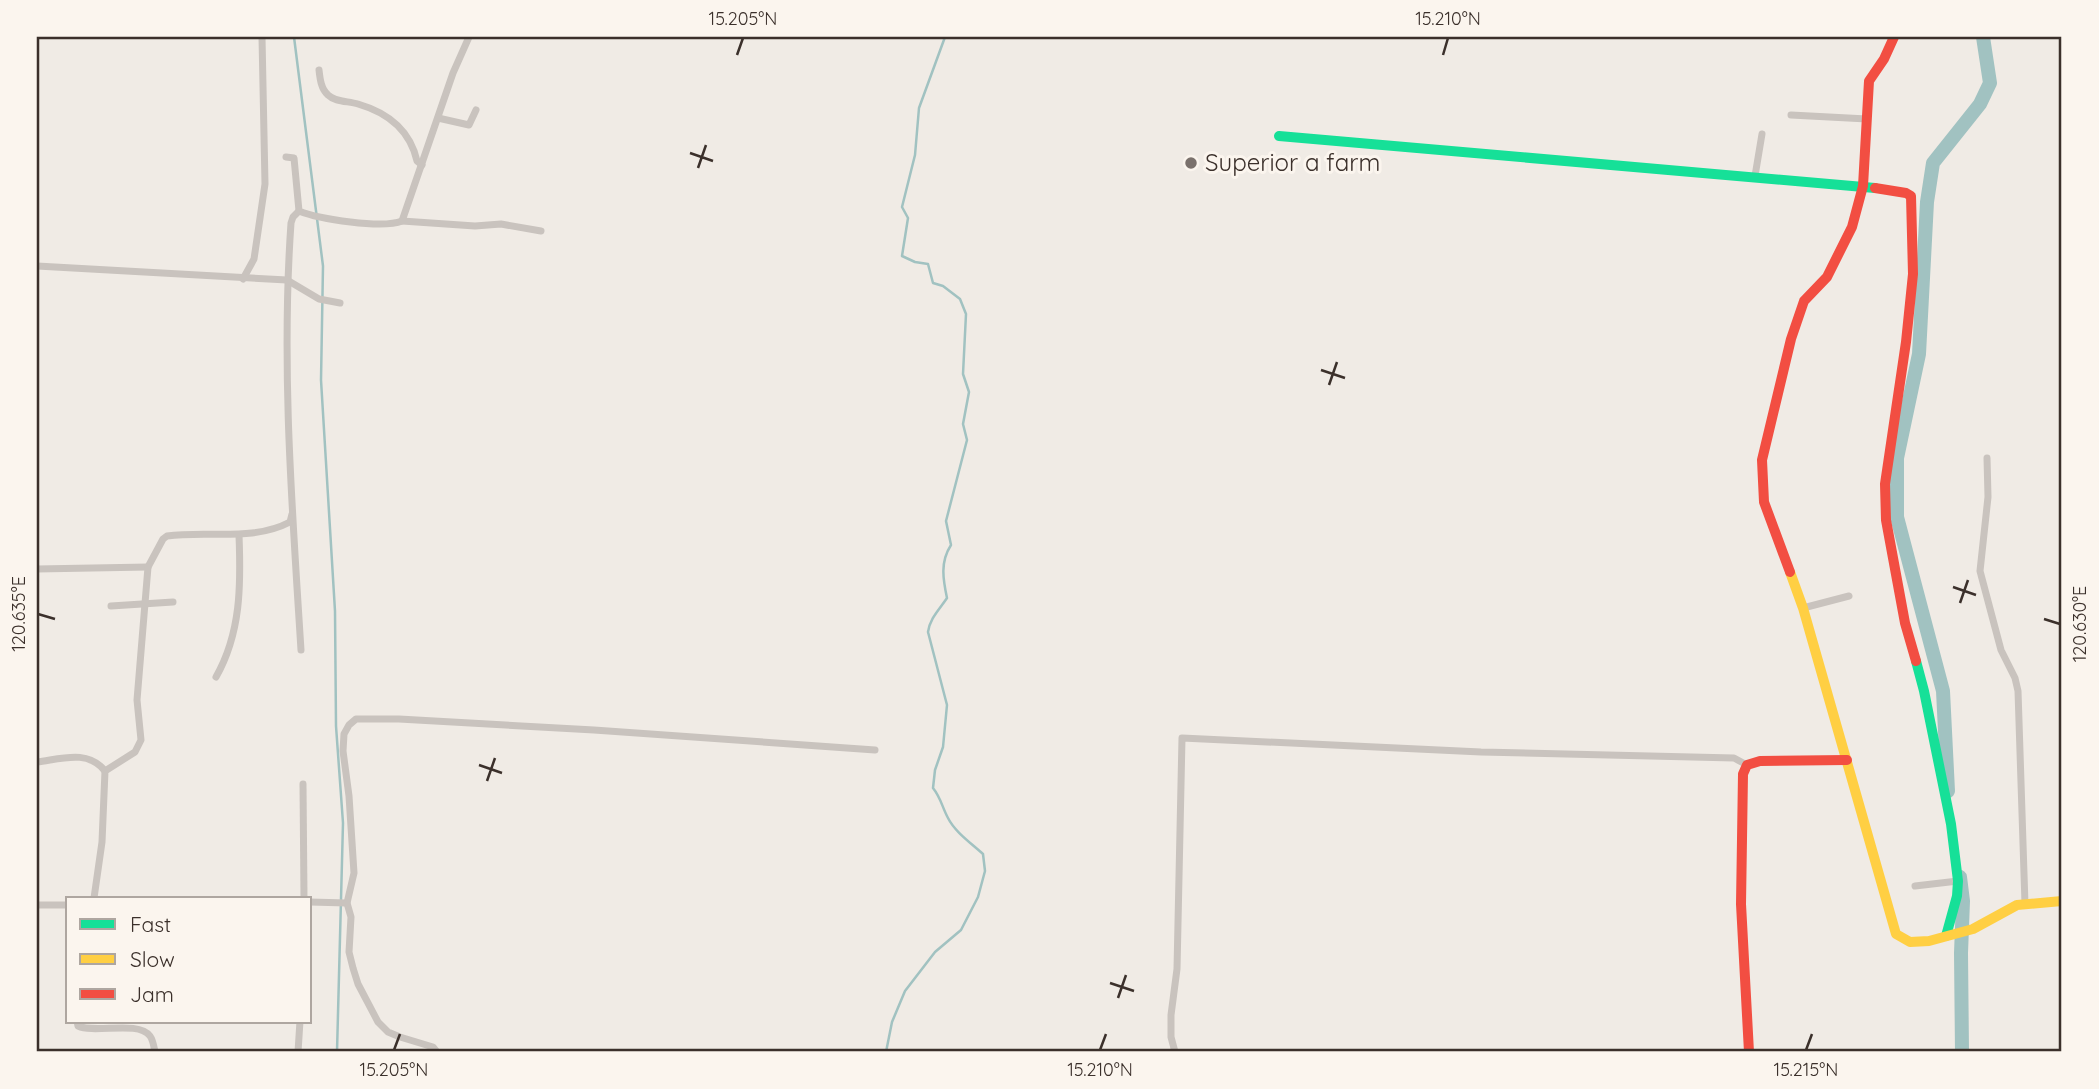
<svg xmlns="http://www.w3.org/2000/svg" width="2099" height="1089" viewBox="0 0 2099 1089" font-family="Quicksand,sans-serif">
<style>
.lines{fill:none;stroke-linecap:round;stroke-linejoin:round}
.stream{stroke:#a1c2c1;stroke-width:2.5}
.river{stroke:#a1c2c1;stroke-width:14}
.street{stroke:#c9c3be;stroke-width:7}
.fast{stroke:#16e098;stroke-width:10}
.slow{stroke:#ffcf43;stroke-width:10}
.jam{stroke:#f24e42;stroke-width:10}
.ticks{fill:none;stroke:#3b302b;stroke-width:2.5}
.poi-dot{fill:#7a716c;stroke:#fbf5ee;stroke-width:2.5}
.labels{text-anchor:middle;stroke-width:6;stroke-linejoin:round;paint-order:stroke}
.poi-label{font-size:24px;fill:#3b302b;stroke:#fbf5ee;text-anchor:start}
.neatline{fill:none;stroke:#3b302b;stroke-width:2.5}
.ticks-label{font-size:18px;text-anchor:middle;fill:#3b302b}
</style>
<rect width="100%" height="100%" fill="#f0ebe5"/>
<g class="lines">
<g class="stream">
<path d="M294,37L323,266L321,380L335,611L336,726L343,823L337,1052"/>
<path d="M886,1052L892,1022L905,991L935,952L961,930L978,897L985,871L983,854C971,843 955,832 948,818C942,807 941,798 933,788L935,770L943,747L947,705L928,632C930,618 939,610 947,598C943,579 940,562 951,545L946,521L967,440L963,424L969,392L963,374L966,314L960,299L943,286L933,283L928,264L915,262L902,256L908,218L902,207L915,155L919,108L945,37"/>
</g>
<g class="river">
<path d="M1948,791L1943,691L1897,517V458L1919,354L1927,202L1933,163L1980,104L1990,83L1983,37"/>
<path d="M1960,877L1963,901L1961,953L1962,1052"/>
</g>
<g class="street">
<path d="M319,70C320,79 321,89 328,95C335,102 348,101 358,104C389,113 410,130 417,161L422,165"/>
<path d="M1791,115L1867,119"/>
<path d="M438,118L469,125L476,110"/>
<path d="M286,157L294,158L299,211C319,219 382,229 402,221L453,73L469,37"/>
<path d="M1755,176L1762,134"/>
<path d="M299,211L293,217L291,223C281,365 292,507 301,650"/>
<path d="M402,221L475,226L501,224L541,231"/>
<path d="M37,266L287,280L319,299L340,303"/>
<path d="M243,279L254,259L265,184L262,37"/>
<path d="M1987,458L1988,497L1980,571L2001,650L2015,678L2018,691L2025,904"/>
<path d="M37,569L148,567"/>
<path d="M111,606L173,602"/>
<path d="M1803,608L1849,596"/>
<path d="M216,677C241,633 241,585 239,535"/>
<path d="M37,762C61,759 88,749 105,771"/>
<path d="M303,784L304,898"/>
<path d="M1915,886L1958,881"/>
<path d="M94,898L102,842L105,771L135,752L141,740L137,700L148,567L163,539L167,536C208,530 252,542 290,522L292,514"/>
<path d="M310,902L347,903"/>
<path d="M37,905H68"/>
<path d="M77,1021L78,1026C95,1034 138,1020 150,1036C153,1040 154,1047 155,1052"/>
<path d="M298,1052L300,1021"/>
<path d="M437,1052L433,1047L400,1037L388,1032L378,1022L358,984L353,968L349,952L351,917L347,903L354,873L349,796L343,751L344,734L349,725L356,719H399L594,730L875,750"/>
<path d="M1175,1052L1171,1037V1015L1177,969L1182,738L1481,752L1734,758L1747,765"/>
</g>
<g class="fast">
<path d="M1279,136L1875,188"/>
<path d="M1916,661L1924,691L1951,824L1958,881L1957,896L1946,936"/>
</g>
<path class="slow" d="M1790,572L1803,608L1896,934L1910,942L1929,941L1973,929L2017,905L2062,901"/>
<g class="jam">
<path d="M1875,188L1906,193L1911,196L1913,274L1906,342L1885,484L1886,520L1905,623L1916,661"/>
<path d="M1790,572L1764,502L1762,460L1791,339L1804,301L1827,277L1852,227L1863,186L1869,81L1884,59L1894,37"/>
<path d="M1749,1052L1741,904L1743,774L1747,765L1760,761L1847,760"/>
</g>
</g>
<path class="ticks" d="M737,55L743,38M1443,55L1448,38M690,153L713,161M698,168L706,145M1321,370L1345,378M1329,385L1337,362M1953,587L1976,595M1960,603L1968,580M38,614L55,619M2044,619L2060,624M479,765L502,773M487,781L495,758M1110,983L1134,991M1118,998L1126,975M394,1050L400,1034M1100,1050L1106,1034M1806,1050L1812,1034"/>
<circle class="poi-dot" cx="1191" cy="163" r="7"/>
<g class="labels">
<g class="poi-label">
<text x="1205" y="171">Superior a farm</text>
</g>
</g>
<rect width="2099" height="1089" fill="none" stroke="#fbf5ee" stroke-width="77"/>
<rect x="66" y="897" width="245" height="126" fill="#fbf5ee" stroke="#aea6a0" stroke-width="2"/>
<rect x="80" y="919" width="35" height="10" fill="#16e098" stroke="#aea6a0" stroke-width="2"/>
<text x="130" y="932" font-size="21" fill="#3b302b">Fast</text>
<rect x="80" y="954" width="35" height="10" fill="#ffcf43" stroke="#aea6a0" stroke-width="2"/>
<text x="130" y="967" font-size="21" fill="#3b302b">Slow</text>
<rect x="80" y="989" width="35" height="10" fill="#f24e42" stroke="#aea6a0" stroke-width="2"/>
<text x="130" y="1002" font-size="21" fill="#3b302b">Jam</text>
<rect x="38" y="38" width="2022" height="1012" class="neatline"/>
<g class="ticks-label">
<text x="743" y="25">15.205°N</text>
<text x="1448" y="25">15.210°N</text>
<text transform="translate(19 614) rotate(-90)" y="6">120.635°E</text>
<text transform="translate(2080 624) rotate(-90)" y="6">120.630°E</text>
<text x="394" y="1076">15.205°N</text>
<text x="1100" y="1076">15.210°N</text>
<text x="1806" y="1076">15.215°N</text>
</g>
</svg>
